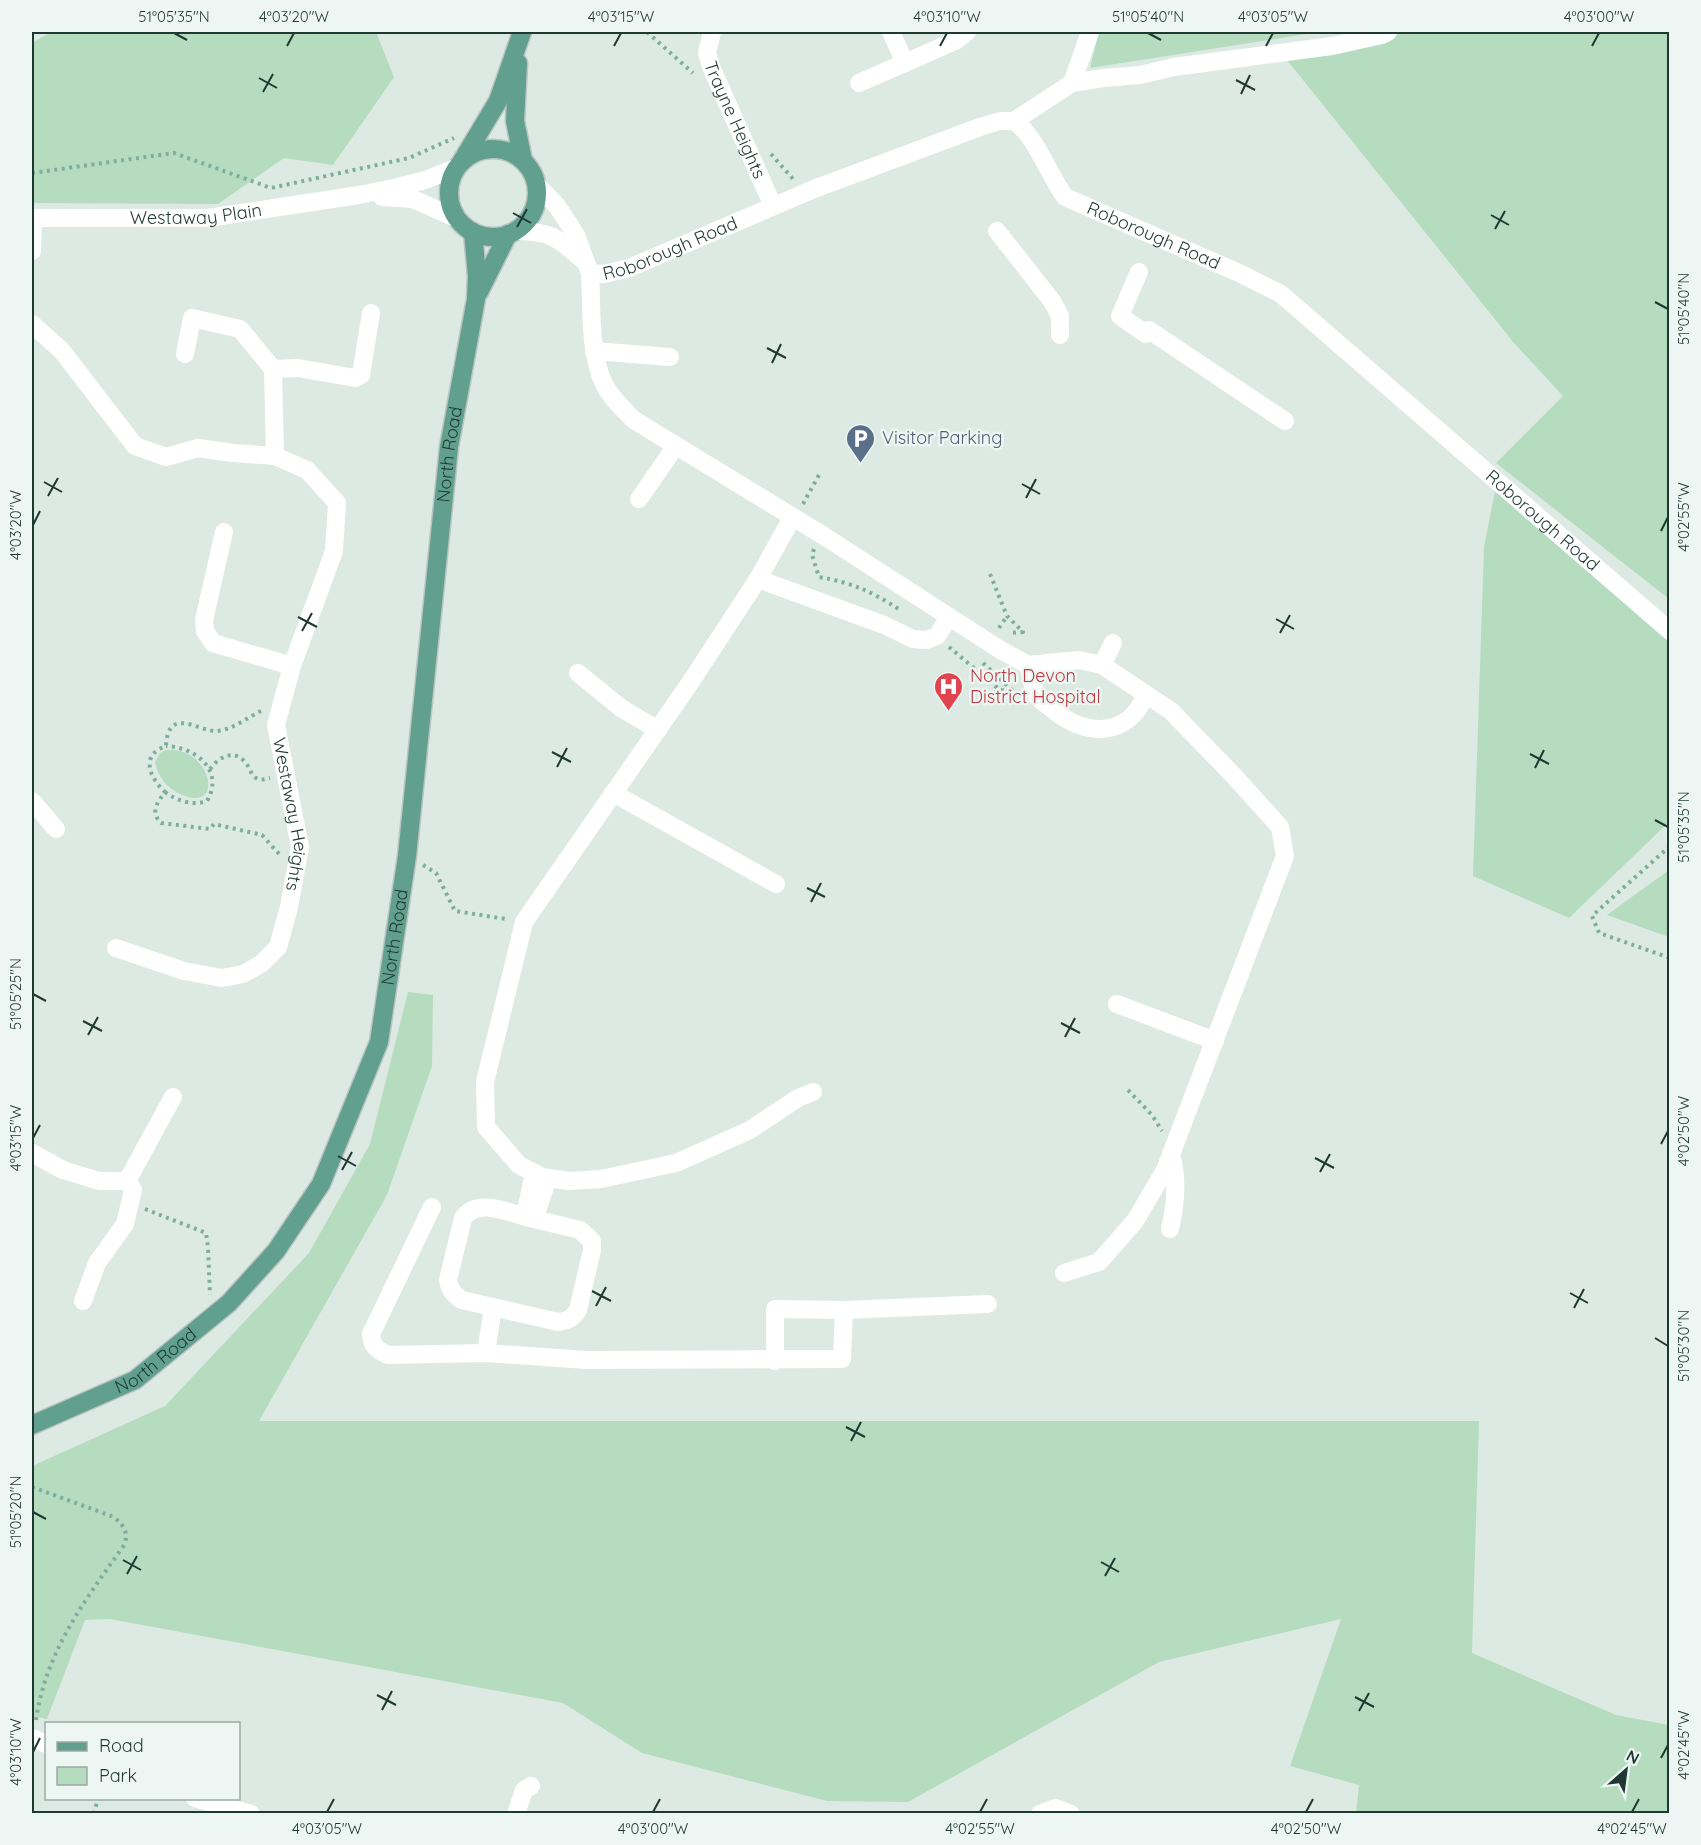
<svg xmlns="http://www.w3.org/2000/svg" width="1701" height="1845" viewBox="0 0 1701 1845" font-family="Quicksand,sans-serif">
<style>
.green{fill:#b5dcbf}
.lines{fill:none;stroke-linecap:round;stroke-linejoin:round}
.major-casing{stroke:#bcc4c2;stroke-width:21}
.path{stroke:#7dae9e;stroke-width:4;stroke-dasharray:3 4.5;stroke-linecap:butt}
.minor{stroke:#fff;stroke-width:18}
.major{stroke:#61a08f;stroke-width:18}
.ticks{fill:none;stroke:#1f3932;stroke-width:2}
.labels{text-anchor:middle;stroke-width:5;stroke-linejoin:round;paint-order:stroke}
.street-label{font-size:18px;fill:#1f3932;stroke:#edf6f2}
.service-label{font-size:18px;fill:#4e5e75;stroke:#edf6f2;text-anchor:start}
.health-label{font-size:18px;fill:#be3a42;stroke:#edf6f2;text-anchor:start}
.neatline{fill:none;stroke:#1f3932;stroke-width:2}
.ticks-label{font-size:15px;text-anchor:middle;fill:#1f3932}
</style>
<rect width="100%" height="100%" fill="#ddeae4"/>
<g class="green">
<path d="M51,32H376L394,77L333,165L284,158L218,204L32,203V43Z"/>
<path d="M1099,32H1319L1090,68Z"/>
<path d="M1408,32H1669V599L1496,463L1563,396L1514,343L1287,60Z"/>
<path d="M1495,491L1669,642V822L1569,918L1473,876L1484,547Z"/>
<path d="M166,750C212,746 226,815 180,794C166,787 158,777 155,762L160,753Z"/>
<path d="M1669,870V937L1607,915Z"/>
<path d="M408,992L433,995L432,1066L387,1195L259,1421H1479L1472,1653L1616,1715L1669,1725V1813H1356L1359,1785L1290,1766L1341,1619L1159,1662L908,1802L827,1801L642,1753L563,1703L110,1619L85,1620L47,1719L32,1716V1466L165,1406L309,1253L370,1144Z"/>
</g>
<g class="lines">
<defs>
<g id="major">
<path d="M518,63L515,121L523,160"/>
<circle cx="493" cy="193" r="44"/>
<path d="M462,161L498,101L522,32"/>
<path d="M479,292L508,234"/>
<path id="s5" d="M32,1425L135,1380L229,1303L276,1251L321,1184L379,1042L407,856L449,447L476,299L477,276L473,232"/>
</g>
</defs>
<use href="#major" class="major-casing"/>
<g class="path">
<path d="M647,32L693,73"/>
<path d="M771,154L794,180"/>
<path d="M32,173L174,153L271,188L409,158L454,138"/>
<path d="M803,504L820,473"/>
<path d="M814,549L812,555L819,577C853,583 871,591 900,610"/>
<path d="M990,574L1007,616L1023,632L1011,633"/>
<path d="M999,628L1007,616"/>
<path d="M949,647L1000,690L1016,692"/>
<path d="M983,663L1013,691"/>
<path d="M261,711C248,717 232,730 217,731C199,732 168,705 166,746C140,755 149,777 165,792C157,803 150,812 161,823L210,829L214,824L262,835L280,855"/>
<path d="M210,769C218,758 233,748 245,762C250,767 250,774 256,778C260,781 265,779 270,778"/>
<path d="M165,792C177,801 193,806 207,801C225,770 195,747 166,746"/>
<path d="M1670,846L1592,916L1599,933L1670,958"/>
<path d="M423,865L436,873L455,911L506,919"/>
<path d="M1128,1090L1152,1115L1162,1131"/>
<path d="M145,1209L206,1233L208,1247L210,1295"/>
<path d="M32,1487L114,1517C124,1526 128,1531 125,1544C85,1600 46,1651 36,1720"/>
<path d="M94,1814L98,1798"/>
</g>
<g class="minor">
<path id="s1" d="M712,32L707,53L712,69L773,206"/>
<path d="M891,32L905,63"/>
<path d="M859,83L955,41L967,32"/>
<path d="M1072,83L1090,32"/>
<path d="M1014,121L1072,83L1103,78L1140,75L1174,67L1332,46L1382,35L1388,32"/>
<path id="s2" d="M537,185L557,206L576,235L590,273L604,274L629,268L814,189L980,127L1000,121H1014C1035,135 1049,175 1065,197L1239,273L1281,294L1670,631"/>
<path d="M382,197L413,199L458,219"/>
<path id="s3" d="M32,218H208L359,195L394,188L425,180L458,167"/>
<path d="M516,231C551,231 558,238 583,260"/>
<path d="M997,231L1052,301L1060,316V335"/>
<path d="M32,251L33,218"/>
<path d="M1139,272L1120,316L1146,334"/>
<path d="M590,273C592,307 589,353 604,384C611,398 623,409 634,420L824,536L999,649L1028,665L1079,660L1102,665L1171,711L1234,776L1280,827L1285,856L1165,1170L1135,1221L1099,1262L1064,1273"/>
<path id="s4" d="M32,324L62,351L135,446L166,457L198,448L233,453L275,456L307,470L337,503L334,551L292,666L276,725L300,847L289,907L278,947L261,964L243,974L222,978L184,971L116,948"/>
<path d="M1149,330L1285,421"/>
<path d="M594,351L670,357"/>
<path d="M185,354L192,318L240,329L273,369L275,456"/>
<path d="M273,369L298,368L355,378L361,375L371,313"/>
<path d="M639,499L675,447"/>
<path d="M792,518L758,579L690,683L524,922L485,1082L486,1127L519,1165L542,1177L569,1181L601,1179L676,1163L750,1130L798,1098L813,1092"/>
<path d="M224,532L204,620L205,631L213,643L292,666"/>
<path d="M758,579L884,625L913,639L926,640L937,636L949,617"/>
<path d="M1028,665C1031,674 1032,688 1037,696C1040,700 1047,705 1051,708C1084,737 1128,739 1146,694"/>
<path d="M1102,665L1113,643"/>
<path d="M578,673L621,708L658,730"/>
<path d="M613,793L776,884"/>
<path d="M32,801L56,829"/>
<path d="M1117,1004L1215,1041"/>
<path d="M32,1153L63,1170L99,1181H127"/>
<path d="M534,1173L527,1206L532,1212L538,1208L548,1178"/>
<path d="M432,1207L371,1334C372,1347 377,1350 388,1355L486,1353L587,1360L842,1359L844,1310L775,1309V1361"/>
<path d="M530,1218C509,1213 478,1197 463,1218L448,1280C450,1290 453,1294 462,1300L558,1322C567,1321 572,1319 578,1310L592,1250V1241L580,1230L530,1218L532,1212"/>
<path d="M1170,1229C1176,1204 1178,1179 1171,1154"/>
<path d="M83,1301L97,1263L125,1224L133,1190L127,1181L173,1097"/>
<path d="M844,1310L988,1304"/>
<path d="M486,1353L493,1307"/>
<path d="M32,1738L46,1744"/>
<path d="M195,1798L251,1814"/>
<path d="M516,1814L524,1790L531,1786"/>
<path d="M1040,1814L1056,1808L1071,1814"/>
</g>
<use href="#major" class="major"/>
</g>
<path class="ticks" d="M174,33L187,40M1148,33L1161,40M287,46L294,33M614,46L621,33M940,46L947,33M1266,46L1273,33M1592,46L1599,33M259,78L277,88M1236,80L1255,90M263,92L273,74M1241,94L1250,75M513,213L531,223M1491,215L1509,225M517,227L527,209M1495,229L1505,211M1655,302L1668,309M767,348L786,358M772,363L781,344M44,482L62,492M1022,484L1040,494M48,496L58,478M1026,498L1036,479M33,525L40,511M1661,531L1668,517M298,617L317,627M1276,619L1294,629M302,631L312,613M1280,633L1290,615M552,752L571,762M1530,754L1549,764M557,767L567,748M1535,768L1544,750M1655,820L1668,827M807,888L825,897M811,902L821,883M33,994L46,1001M83,1021L102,1031M1061,1023L1080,1033M88,1035L98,1017M1065,1037L1075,1018M33,1138L40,1125M1661,1144L1668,1131M338,1156L356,1166M1315,1158L1334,1168M342,1170L352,1152M1320,1172L1330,1154M592,1291L611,1301M1570,1293L1588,1303M596,1306L606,1287M1574,1308L1584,1289M1655,1338L1668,1346M846,1427L865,1437M851,1441L861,1422M33,1512L46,1519M123,1560L141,1570M1101,1562L1119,1572M127,1574L137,1556M1105,1576L1115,1558M377,1695L396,1705M1355,1697L1374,1707M382,1710L392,1691M1359,1711L1369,1693M33,1752L40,1738M1661,1758L1668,1745M327,1812L334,1799M653,1812L660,1799M980,1812L987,1799M1306,1812L1313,1799M1632,1812L1639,1799"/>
<defs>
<symbol id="parking-pin" viewBox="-11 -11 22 30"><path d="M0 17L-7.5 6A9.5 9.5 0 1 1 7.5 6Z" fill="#5c6f8a" stroke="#edf6f2"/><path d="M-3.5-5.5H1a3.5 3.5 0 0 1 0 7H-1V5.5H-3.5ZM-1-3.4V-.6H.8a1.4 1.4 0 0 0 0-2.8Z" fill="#fff"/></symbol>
<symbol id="hospital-pin" viewBox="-11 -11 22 30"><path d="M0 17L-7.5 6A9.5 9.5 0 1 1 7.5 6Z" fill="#e0444e" stroke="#edf6f2"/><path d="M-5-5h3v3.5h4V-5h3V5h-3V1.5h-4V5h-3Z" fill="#fff"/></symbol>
</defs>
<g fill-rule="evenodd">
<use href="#parking-pin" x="844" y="422" width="33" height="45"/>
<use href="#hospital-pin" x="932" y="670" width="33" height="45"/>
</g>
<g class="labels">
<g class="street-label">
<text dy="6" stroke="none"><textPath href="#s1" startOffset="94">Trayne Heights</textPath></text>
<text dy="6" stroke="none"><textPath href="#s3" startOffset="164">Westaway Plain</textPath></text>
<text dy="6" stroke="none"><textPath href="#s2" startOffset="746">Roborough Road</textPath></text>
<text dy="6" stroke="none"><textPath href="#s2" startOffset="189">Roborough Road</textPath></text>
<text dy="6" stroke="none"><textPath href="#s5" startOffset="1130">North Road</textPath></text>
<text dy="6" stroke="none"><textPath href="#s2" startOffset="1232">Roborough Road</textPath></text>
<text dy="6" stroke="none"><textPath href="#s4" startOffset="706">Westaway Heights</textPath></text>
<text dy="6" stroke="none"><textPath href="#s5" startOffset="644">North Road</textPath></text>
<text dy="6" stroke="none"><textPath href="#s5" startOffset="140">North Road</textPath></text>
</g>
<g class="service-label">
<text x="882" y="444">Visitor Parking</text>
</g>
<g class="health-label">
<text x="970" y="682">North Devon<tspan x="970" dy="21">District Hospital</tspan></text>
</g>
</g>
<rect width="1701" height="1845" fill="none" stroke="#edf6f2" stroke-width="66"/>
<rect x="45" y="1722" width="195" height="78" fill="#edf6f2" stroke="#9baaa5" stroke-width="1.5"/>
<rect x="57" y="1742" width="30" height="9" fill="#61a08f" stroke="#9baaa5" stroke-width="1.5"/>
<text x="99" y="1752" font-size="18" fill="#1f3932">Road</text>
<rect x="57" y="1767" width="30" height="18" fill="#b5dcbf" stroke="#9baaa5" stroke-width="1.5"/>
<text x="99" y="1782" font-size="18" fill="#1f3932">Park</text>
<g transform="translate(1626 1770) rotate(28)" stroke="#edf6f2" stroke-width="4.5" paint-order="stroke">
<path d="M0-4.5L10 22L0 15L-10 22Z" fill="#1f3932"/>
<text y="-9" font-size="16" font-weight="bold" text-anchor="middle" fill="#1f3932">N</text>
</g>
<rect x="33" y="33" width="1635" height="1779" class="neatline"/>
<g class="ticks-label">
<text x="174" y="22">51°05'35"N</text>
<text x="294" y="22">4°03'20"W</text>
<text x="621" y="22">4°03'15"W</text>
<text x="947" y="22">4°03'10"W</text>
<text x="1148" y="22">51°05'40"N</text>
<text x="1273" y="22">4°03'05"W</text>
<text x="1599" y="22">4°03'00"W</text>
<text transform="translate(1684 309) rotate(-90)" y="5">51°05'40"N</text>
<text transform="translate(1684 517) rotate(-90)" y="5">4°02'55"W</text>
<text transform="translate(16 525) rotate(-90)" y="5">4°03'20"W</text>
<text transform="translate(1684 827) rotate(-90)" y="5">51°05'35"N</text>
<text transform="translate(16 994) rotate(-90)" y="5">51°05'25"N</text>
<text transform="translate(1684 1131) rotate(-90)" y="5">4°02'50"W</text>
<text transform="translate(16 1138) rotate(-90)" y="5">4°03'15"W</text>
<text transform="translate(1684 1346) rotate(-90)" y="5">51°05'30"N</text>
<text transform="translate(16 1512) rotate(-90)" y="5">51°05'20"N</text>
<text transform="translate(1684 1745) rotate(-90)" y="5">4°02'45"W</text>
<text transform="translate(16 1752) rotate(-90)" y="5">4°03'10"W</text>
<text x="327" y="1834">4°03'05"W</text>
<text x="653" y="1834">4°03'00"W</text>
<text x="980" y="1834">4°02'55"W</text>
<text x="1306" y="1834">4°02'50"W</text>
<text x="1632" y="1834">4°02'45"W</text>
</g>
</svg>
